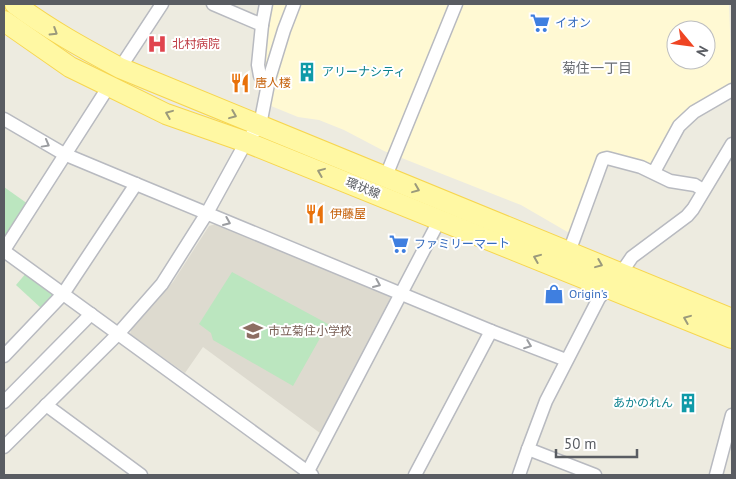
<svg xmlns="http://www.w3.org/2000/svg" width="736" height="479" viewBox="0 0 736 479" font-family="'PT Sans','Noto Sans JP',sans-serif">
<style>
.commercial{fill:#fff9d3;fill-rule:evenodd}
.education{fill:#dddacf}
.green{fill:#bbe6bf}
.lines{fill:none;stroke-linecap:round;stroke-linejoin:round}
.minor-casing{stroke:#b8bac0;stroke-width:15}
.primary-casing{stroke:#f7d64f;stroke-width:22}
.minor{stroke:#fff;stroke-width:12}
.primary{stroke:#fff8a3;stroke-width:20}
.oneway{stroke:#9b9a7c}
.oneway2{stroke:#9b9da1}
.labels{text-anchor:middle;stroke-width:4;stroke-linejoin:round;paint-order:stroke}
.shop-label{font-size:12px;fill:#366cbe;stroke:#fff;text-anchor:start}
.health-label{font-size:12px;fill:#be3a42;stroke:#fff;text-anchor:start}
.culture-label{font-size:12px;fill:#0d838f;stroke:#fff;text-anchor:start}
.food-label{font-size:12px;fill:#c56008;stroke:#fff;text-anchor:start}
.street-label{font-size:12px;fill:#595c62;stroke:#fff}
.education-label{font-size:12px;fill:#785e54;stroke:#fff;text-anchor:start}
.neighbourhood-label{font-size:14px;fill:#6a6e74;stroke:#fff}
</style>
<rect width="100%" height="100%" fill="#edebe0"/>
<path class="commercial" d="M271,4H729L732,84L688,110L654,163H648L606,152L599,156L571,234L521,205L384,151L344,130L319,120L298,117L271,106L262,67ZM676,30H706V60H676Z"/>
<path class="education" d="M216,224L388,292L391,300L320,433L203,347L185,373L130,334L132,327L173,282L209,226Z"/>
<g class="green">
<path d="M4,187L28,204L4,242Z"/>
<path d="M27,272L55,292L41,308L16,285Z"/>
<path d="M232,272L328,324L293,386L213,340L211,333L199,324Z"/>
</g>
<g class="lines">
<defs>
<g id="minor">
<path d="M213,4L262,25L266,4"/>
<path d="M262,25L258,65L260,76L269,79"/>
<path d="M120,68L162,4"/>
<path d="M4,119L64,154L136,184L491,331L566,360"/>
<path d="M654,172L679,126L694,112L732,90"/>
<path d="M386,176L456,4"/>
<path d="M4,250L109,86"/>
<path d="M4,251L312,475"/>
<path d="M569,252L603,159L607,158L641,167L670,181L695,185L703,190"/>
<path d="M4,356L63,294L136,184"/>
<path d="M4,402L91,314"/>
<path d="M46,405L141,475"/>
<path d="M4,447L118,334L162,284L207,213L246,142L260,125L269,79L284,30L294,4"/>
<path d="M306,475L440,219"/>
<path d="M415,475L491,331"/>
<path d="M519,475L528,449"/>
<path d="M595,475L528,449L546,401L599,298L621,273L632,257L687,216L693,209L732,144"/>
<path d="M716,475L732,415"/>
</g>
<g id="primary">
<path d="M15,4C48,29 83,48 120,68L732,319"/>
<path d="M4,21L70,67L109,86L166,114L246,142L732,338"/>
</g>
</defs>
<use href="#minor" class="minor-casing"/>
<use href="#primary" class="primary-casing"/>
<use href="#minor" class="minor"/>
<use href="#primary" class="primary"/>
</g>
<defs><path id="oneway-chevron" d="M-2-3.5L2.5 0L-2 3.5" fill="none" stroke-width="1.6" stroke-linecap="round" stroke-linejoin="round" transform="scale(1.25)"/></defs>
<g class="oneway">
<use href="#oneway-chevron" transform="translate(54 32) rotate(32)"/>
<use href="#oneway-chevron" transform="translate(169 114) rotate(-158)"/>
<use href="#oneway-chevron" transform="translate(233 115) rotate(22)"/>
<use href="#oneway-chevron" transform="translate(321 172) rotate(-158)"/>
<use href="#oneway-chevron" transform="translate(416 189) rotate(22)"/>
<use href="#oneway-chevron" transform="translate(537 258) rotate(-158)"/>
<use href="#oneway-chevron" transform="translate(599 264) rotate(22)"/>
<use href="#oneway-chevron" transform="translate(687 319) rotate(-158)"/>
</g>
<g class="oneway2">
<use href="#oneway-chevron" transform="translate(46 144) rotate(29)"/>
<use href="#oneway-chevron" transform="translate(227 222) rotate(23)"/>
<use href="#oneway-chevron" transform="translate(377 284) rotate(23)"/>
<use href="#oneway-chevron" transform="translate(528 345) rotate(21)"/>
</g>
<defs>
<symbol id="supermarket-bare" viewBox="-9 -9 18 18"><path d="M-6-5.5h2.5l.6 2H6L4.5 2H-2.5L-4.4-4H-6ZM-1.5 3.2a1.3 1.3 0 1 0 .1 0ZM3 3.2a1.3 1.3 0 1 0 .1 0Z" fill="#3f7fe0" stroke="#fff" stroke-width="2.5" paint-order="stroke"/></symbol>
<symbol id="hospital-bare" viewBox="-9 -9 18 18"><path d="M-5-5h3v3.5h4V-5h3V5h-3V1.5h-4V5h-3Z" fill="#e0444e" stroke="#fff" stroke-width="2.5" paint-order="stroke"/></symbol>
<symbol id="building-bare" viewBox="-9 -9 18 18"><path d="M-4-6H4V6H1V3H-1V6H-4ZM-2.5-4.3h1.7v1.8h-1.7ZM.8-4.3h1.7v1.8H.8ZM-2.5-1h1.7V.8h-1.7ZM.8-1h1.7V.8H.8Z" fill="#0f9aa8" stroke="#fff" stroke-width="2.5" paint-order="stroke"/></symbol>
<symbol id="restaurant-bare" viewBox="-9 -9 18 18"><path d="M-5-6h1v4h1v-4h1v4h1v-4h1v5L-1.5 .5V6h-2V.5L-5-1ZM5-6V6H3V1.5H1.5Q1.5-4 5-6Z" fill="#e8710a" stroke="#fff" stroke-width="2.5" paint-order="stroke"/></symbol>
<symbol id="shop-bare" viewBox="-9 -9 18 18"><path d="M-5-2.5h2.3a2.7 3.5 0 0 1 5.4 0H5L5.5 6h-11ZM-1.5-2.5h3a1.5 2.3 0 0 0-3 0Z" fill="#3f7fe0" stroke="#fff" stroke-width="2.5" paint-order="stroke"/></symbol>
<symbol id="school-bare" viewBox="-9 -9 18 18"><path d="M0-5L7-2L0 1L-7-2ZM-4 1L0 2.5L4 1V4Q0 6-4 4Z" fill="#8d6e63" stroke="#fff" stroke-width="2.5" paint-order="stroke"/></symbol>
</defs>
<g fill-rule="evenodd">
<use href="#supermarket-bare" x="526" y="9" width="28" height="28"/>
<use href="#hospital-bare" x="143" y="30" width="28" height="28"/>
<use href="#building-bare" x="293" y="58" width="28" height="28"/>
<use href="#restaurant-bare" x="226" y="69" width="28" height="28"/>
<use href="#restaurant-bare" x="301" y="200" width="28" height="28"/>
<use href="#supermarket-bare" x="385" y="230" width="28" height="28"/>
<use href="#shop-bare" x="540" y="280" width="28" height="28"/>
<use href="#school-bare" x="239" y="317" width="28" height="28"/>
<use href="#building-bare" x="674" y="389" width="28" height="28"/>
</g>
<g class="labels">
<g class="shop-label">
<text x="555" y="27">イオン</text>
<text x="414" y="248">ファミリーマート</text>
<text x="569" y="298">Origin's</text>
</g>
<g class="health-label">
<text x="172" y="48">北村病院</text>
</g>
<g class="culture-label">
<text x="322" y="76">アリーナシティ</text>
<text x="673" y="407" text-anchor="end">あかのれん</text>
</g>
<g class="food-label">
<text x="255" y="87">唐人楼</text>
<text x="330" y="218">伊藤屋</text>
</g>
<g class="street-label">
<text transform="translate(363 188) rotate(22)" y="4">環状線</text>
</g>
<g class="education-label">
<text x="268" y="335">市立菊住小学校</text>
</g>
<g class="neighbourhood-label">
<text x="597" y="73">菊住一丁目</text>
</g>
</g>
<rect width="736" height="479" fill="none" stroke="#595c62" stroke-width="10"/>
<g transform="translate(691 45) rotate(119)"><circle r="24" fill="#ffffff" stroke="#bdbec0"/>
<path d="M0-4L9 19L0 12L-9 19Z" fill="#ef4523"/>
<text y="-8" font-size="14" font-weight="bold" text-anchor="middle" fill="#595c62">N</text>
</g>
<path d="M556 449v8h81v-8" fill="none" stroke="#595c62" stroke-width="2.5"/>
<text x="564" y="449" font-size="15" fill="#595c62" stroke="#ffffff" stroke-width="4" paint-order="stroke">50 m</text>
</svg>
